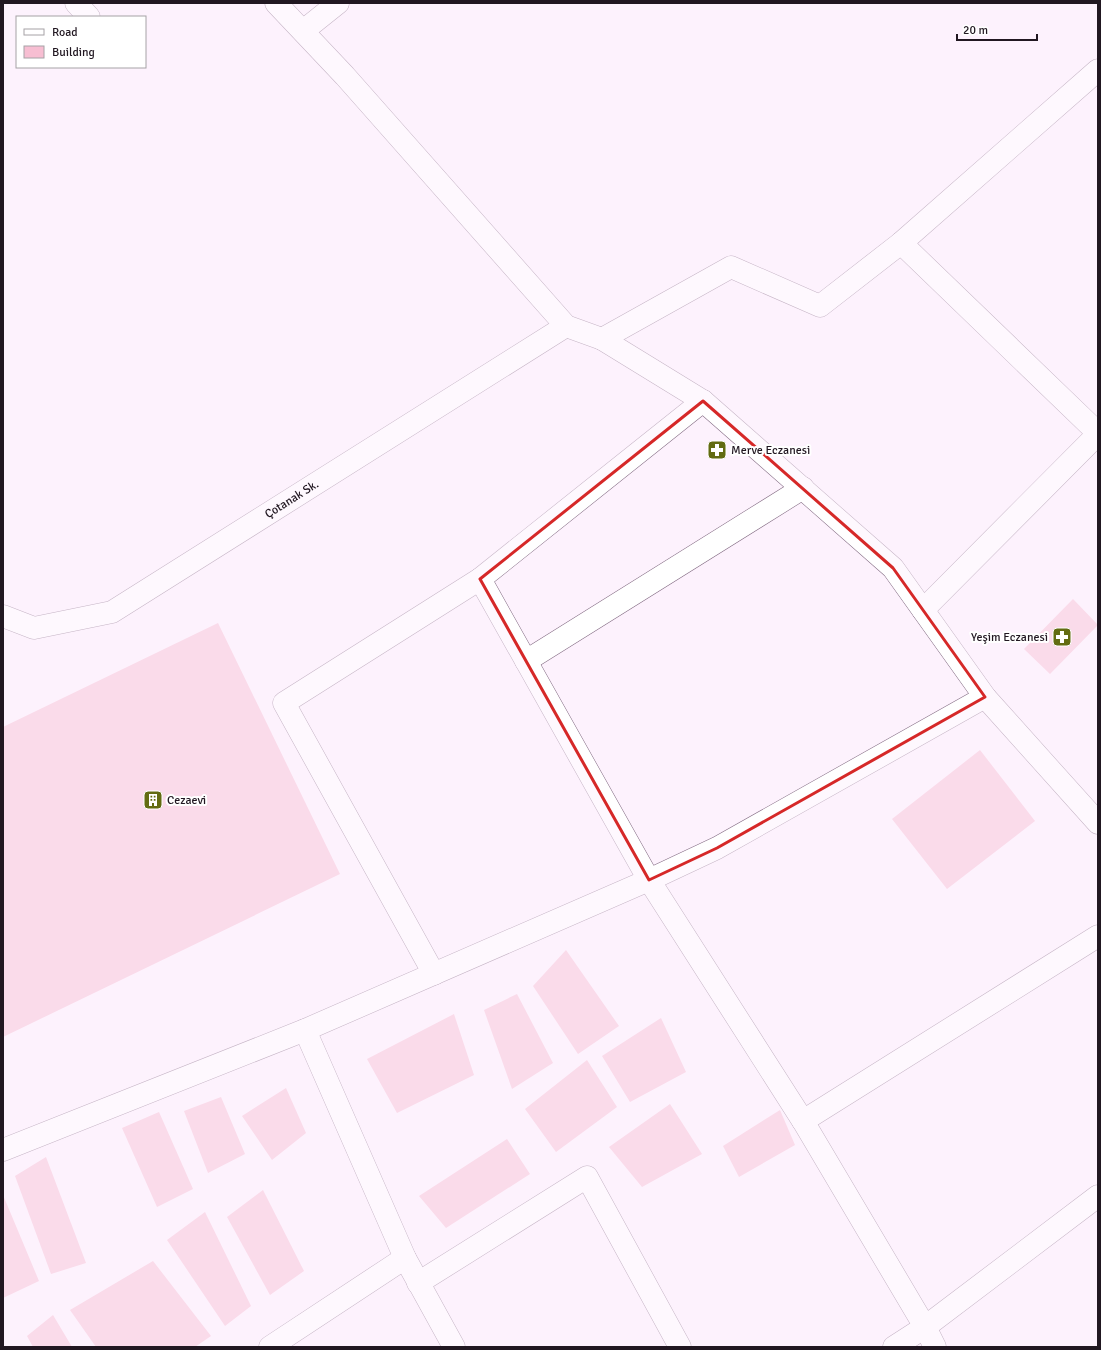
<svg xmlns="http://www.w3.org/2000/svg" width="1101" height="1350" viewBox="0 0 1101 1350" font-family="Signika,sans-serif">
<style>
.building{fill:#f7bed2}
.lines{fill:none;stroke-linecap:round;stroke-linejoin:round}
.minor-casing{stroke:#836b83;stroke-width:23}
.minor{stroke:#fff;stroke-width:22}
.marked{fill:none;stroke:#d62828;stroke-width:3;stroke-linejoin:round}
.labels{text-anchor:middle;stroke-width:4;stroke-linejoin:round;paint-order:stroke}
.poi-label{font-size:12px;fill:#211721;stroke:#fff;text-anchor:start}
.street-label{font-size:12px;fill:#211721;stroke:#fff}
</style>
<rect width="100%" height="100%" fill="#fdf2fd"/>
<g class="building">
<path d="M1073,599L1098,625L1050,674L1024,649Z"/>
<path d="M218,623L340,874L3,1037V727Z"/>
<path d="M980,750L1035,821L947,889L892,819Z"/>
<path d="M566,950L619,1026L578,1054L533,986Z"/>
<path d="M517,994L553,1063L512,1089L484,1010Z"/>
<path d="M454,1014L474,1075L397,1113L367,1059Z"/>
<path d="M661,1018L686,1072L630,1102L602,1056Z"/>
<path d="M587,1060L617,1107L556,1152L525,1109Z"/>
<path d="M286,1088L306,1133L272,1160L242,1116Z"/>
<path d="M221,1097L245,1154L208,1173L184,1111Z"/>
<path d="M670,1104L702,1154L642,1187L609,1147Z"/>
<path d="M780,1110L795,1145L739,1177L723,1146Z"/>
<path d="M159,1112L193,1189L157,1207L122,1128Z"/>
<path d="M507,1139L530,1174L446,1228L419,1196Z"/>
<path d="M46,1157L86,1263L51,1274L15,1176Z"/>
<path d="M263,1190L304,1271L270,1295L227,1217Z"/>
<path d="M3,1195L39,1281L3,1298Z"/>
<path d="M205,1212L251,1306L225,1326L167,1240Z"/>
<path d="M153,1261L211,1336L195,1347H96L70,1310Z"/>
<path d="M53,1315L72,1347H33L27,1336Z"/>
</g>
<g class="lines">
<defs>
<g id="minor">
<path d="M76,3L89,17"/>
<path d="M276,3L345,76L566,326L602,339L703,401L893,568L985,697L1098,823"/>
<path d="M303,31L338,3"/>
<path d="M901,243L1098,433"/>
<path d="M602,339L731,267L820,306L901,243L1098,70"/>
<path d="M480,579L649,880L803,1121L925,1327L935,1347"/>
<path d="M923,610L1098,434"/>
<path id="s1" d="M3,616L34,628L112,612L566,326"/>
<path d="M526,661L803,488"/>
<path d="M434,974L284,703L480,579L703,401"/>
<path d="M305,1030L405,1258L454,1347"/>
<path d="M803,1121L1098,936"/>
<path d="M3,1150L305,1030L649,880L717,848L985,697"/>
<path d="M418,1283L587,1177L680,1347"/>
<path d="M270,1347L405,1258"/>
<path d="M894,1347L925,1327L1098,1196"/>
</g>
</defs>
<use href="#minor" class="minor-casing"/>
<use href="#minor" class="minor"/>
</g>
<path d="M0 0H1101V1350H0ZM703,401L893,568L985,697L717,848L649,880L480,579Z" fill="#fdf2fd" fill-opacity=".55" fill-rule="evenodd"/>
<path class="marked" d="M703,401L893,568L985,697L717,848L649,880L480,579Z"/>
<defs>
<symbol id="pharmacy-square" viewBox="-11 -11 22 22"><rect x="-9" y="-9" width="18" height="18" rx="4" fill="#626b11" stroke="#fff"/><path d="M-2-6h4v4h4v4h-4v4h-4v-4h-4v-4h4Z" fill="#fff"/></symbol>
<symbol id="building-square" viewBox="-11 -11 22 22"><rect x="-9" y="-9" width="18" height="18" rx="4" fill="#626b11" stroke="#fff"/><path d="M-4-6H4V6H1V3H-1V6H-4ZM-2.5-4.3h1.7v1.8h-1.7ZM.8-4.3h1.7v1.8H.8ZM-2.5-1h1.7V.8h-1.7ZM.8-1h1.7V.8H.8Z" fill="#fff"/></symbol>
</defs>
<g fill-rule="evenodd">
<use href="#pharmacy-square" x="706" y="439" width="22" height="22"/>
<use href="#pharmacy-square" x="1051" y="626" width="22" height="22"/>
<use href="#building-square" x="142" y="789" width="22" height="22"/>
</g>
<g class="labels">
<g class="poi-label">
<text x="731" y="454">Merve Eczanesi</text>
<text x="1048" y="641" text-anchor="end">Yeşim Eczanesi</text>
<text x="167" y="804">Cezaevi</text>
</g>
<g class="street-label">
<text dy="4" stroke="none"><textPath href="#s1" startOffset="325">Çotanak Sk.</textPath></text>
</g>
</g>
<rect width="1101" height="1350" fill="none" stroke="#211721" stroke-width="8"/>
<rect x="16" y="16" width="130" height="52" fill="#ffffff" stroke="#a6a2a6"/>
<rect x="24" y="29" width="20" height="6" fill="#ffffff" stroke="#a6a2a6"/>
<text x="52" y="36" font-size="12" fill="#211721">Road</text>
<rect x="24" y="46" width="20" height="12" fill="#f7bed2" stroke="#a6a2a6"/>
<text x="52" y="56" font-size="12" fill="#211721">Building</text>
<path d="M957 34v6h80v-6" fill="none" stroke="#211721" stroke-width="2"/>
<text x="963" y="34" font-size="12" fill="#211721" stroke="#ffffff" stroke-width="3" paint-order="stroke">20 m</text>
</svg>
